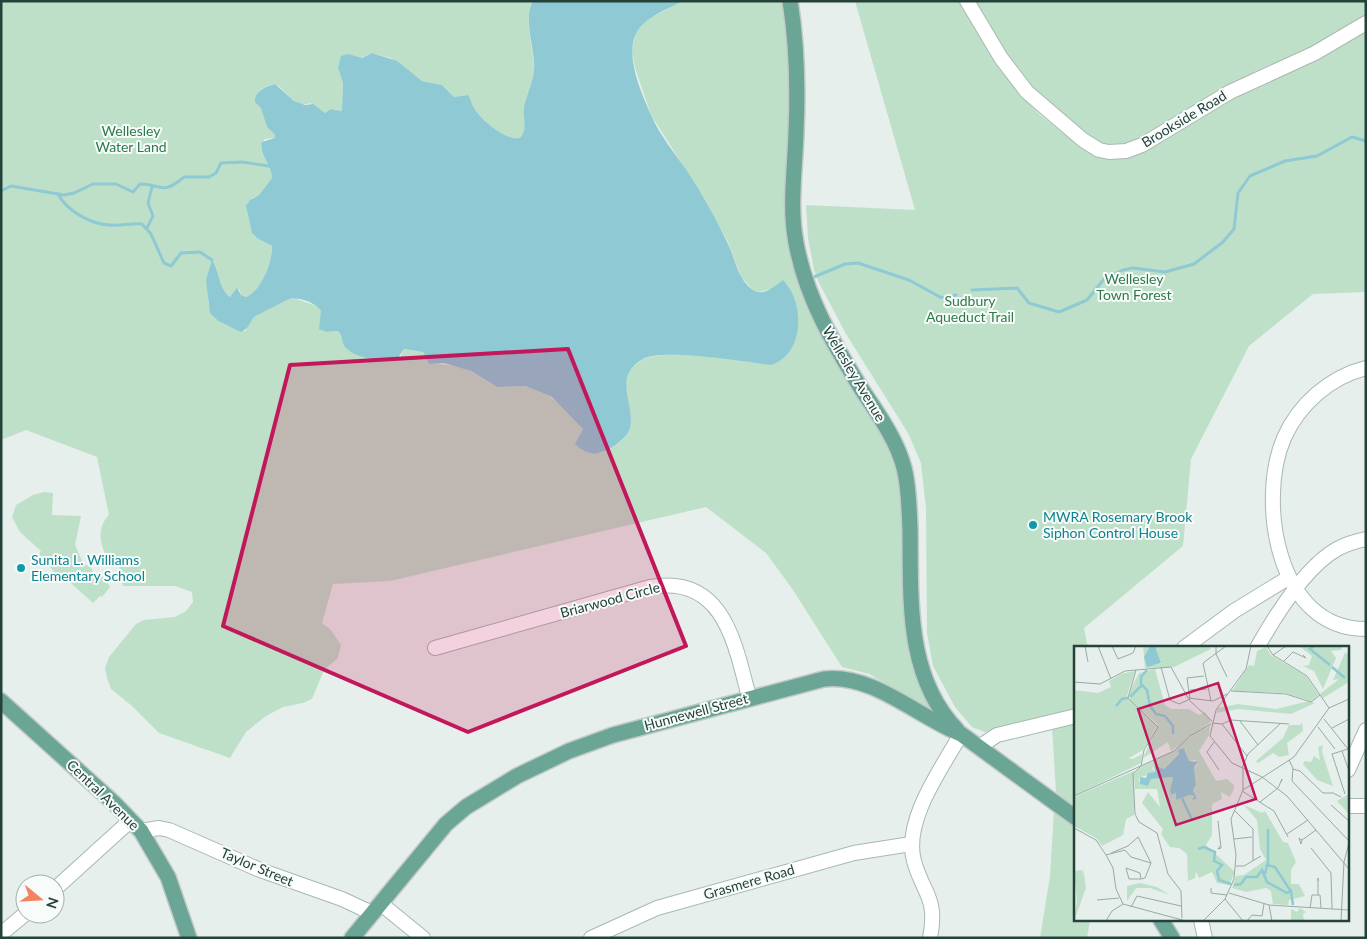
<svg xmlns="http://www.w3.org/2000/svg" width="1367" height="939" viewBox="0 0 1367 939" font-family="Lato,sans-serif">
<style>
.green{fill:#bfe0c8}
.water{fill:#8ec9d4}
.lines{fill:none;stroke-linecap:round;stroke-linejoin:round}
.stream{stroke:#8ec9d4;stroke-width:3}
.minor-casing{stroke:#a8b8b2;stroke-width:16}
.major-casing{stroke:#c2cac8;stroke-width:18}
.minor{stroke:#fff;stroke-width:14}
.major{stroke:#6aa596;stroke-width:15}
.marked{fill:#c2185b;fill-opacity:0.2;stroke:#c2185b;stroke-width:4;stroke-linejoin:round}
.culture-dot{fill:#0f9aa8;stroke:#f7fbf9;stroke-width:2}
.labels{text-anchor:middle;stroke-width:4;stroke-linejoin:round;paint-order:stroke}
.street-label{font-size:14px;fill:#24423a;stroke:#f7fbf9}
.park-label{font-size:14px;fill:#2d7a4b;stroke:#f7fbf9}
.culture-label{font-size:14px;fill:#0d838f;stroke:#f7fbf9;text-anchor:start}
.inset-river{fill:none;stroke:#8ec9d4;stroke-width:2.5}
.inset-road{fill:none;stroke:#98aaa4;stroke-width:1}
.view{fill:#c2185b;fill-opacity:0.15;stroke:#c2185b;stroke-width:2.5}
.inset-edge{fill:none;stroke:#24423a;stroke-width:2.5}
</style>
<rect width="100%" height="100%" fill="#e6efeb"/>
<g class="green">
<path d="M1,1H533C522,20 535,50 534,70C533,83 525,95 525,108C524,119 528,129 520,138C506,141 479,119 473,106C471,102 471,99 468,95L454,97L442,85L422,81L390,58L372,53L338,68L343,83L342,111L334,109L325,113L310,103C294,109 287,90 275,84C265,86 254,91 255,101L262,108L267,127L275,135V138L265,139L261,145C261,157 271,163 272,178L259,195L252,198L247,211L254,236L272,246C273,260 260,294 246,297L241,295L239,289L230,297C220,290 217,277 214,264C209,281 202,308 218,321C225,326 237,328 245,331L254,317L289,299C296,298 299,300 305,302C325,307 321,313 327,332L338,331L340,333C345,357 378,366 400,358L404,349L423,352L429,364C443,364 457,365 470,371C479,375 486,382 494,385C504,389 513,385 524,386C548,389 565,409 581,425L583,429L580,435L581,450C593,454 603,455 613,447C619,442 627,438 629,431C638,406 610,379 642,360C662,347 744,362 771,364C796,331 807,327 788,285L759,292L754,291L741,277L728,242L708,205L651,115L635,68L632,51L635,35L643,22L683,1H782L787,38L804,281L901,454L910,624L933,710L869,674L842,667L793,590L766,553L706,507L390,581L333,584L322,623L331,630L341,645L338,658L324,670L312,699L303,703L283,707L266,716L246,732L230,758L159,733L132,706L111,689L107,678L105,668L109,657L136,624L144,620L175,617L186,611L193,602L192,592L175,586H123L119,566C100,558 94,529 109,515L97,457L26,430L1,440Z"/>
<path d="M855,1H959L995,61L1015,89L1038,113L1079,146L1097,156L1109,159L1128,157L1145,151L1245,92L1318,60L1366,31V292L1313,294L1249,346L1191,459L1183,546L1084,628L1088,648H1076V711L985,732L972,727L955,707L933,666L927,633L926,508L921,463L908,433L846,334L818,281L814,270L808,238L806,205L915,210Z"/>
<path d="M975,1H1366V15L1330,38L1226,86L1139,139L1125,144L1110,145L1102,143L1087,135L1032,88L1006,54Z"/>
<path d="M44,492L53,493L52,515L81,516L75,545L83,563L91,568L95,576L104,577L110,587L102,597L100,596L93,603L72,584L56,574L39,554L41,551L20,532L12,517L16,505L33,495Z"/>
<path d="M1076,721V809L1056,792L1052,726Z"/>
<path d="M1054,810L1076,827V920H1090L1087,938H1040L1050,876Z"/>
</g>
<path class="water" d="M533,1H683C663,12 637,19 633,43C629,66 643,97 652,117C660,135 673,151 685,168C701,192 716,218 728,244C736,260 737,279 753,290C763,297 775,286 783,280C805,302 805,354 771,365C744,362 663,348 643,359C611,377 636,404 630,428C628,435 624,438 618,443C604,454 590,459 575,444L583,429L552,397L536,390L525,386L497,387L471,371L444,363L429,364L423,352L404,349L396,361C379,360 359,360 346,348C341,343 343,335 338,331L327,332L319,329L321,311C315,302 299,297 289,299L254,317L247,328L241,332L218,321L210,313L206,280L212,260C220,273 218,288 230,297L237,288L241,295L246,297C260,293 273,261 272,246L257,238L252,233L246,206L250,200L259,195L272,178C271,163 258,153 262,142L275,138V135L267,127L261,108L255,102C254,91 265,87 275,84L294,101L305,105L313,104L325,113L331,109L342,111L343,83L338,68L341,56L348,54L362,58L372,53L397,61L422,81L442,85L454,97L468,95C471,99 471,102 473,106C479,119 506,141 520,138C528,129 523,119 524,108C526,95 533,83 534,70C536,50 522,20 533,1Z"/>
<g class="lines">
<g class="stream">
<path d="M1,191L11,186L64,195L74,193L93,184H116L133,192L140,184C161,184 162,196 184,177H209L216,173L221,163L242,162L269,166"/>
<path d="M58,194C67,211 92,225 110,225C121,226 131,223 142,224L151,234L164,263L171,266L181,253L200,252L212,260"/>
<path d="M147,228L153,216L148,203L152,187"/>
<path d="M814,277L845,264L858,263L909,280L940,297L946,298L956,295"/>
<path d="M972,290L1017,288L1029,303L1059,312L1087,300L1105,278L1123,270L1133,268L1165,272L1194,264L1223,242L1234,229L1238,193L1250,176L1285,161L1317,156L1352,137L1366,141"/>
</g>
<defs>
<g id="minor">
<path d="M967,1L1001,58L1027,92L1083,140L1099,150L1109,152L1126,151L1142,145L1230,92L1315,53L1366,23"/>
<path d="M1366,368C1330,377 1299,404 1284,438C1257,501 1277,630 1366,629"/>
<path d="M435,648L650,587C724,574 735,644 749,697"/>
<path d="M1184,648L1234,611L1288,578"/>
<path d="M1257,648C1275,616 1305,567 1337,549C1346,544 1356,541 1366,539"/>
<path d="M979,747L997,735L1076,716"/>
<path d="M1348,770L1366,730"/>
<path d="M1348,806H1366"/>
<path d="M141,831L159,828L169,830L260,870L342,899L372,913"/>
<path d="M55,889L131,820"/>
<path d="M380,903L423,938"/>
<path d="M1201,920L1205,938"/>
<path d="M1,934L25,914"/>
<path d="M591,938L657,908L854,853L911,844"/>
<path d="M930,938C938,897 923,894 914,861C903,820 942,768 961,734"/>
</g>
<g id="major">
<path d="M790,1C797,45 798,88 796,132C795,169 789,207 796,243C806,298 833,343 862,390C878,414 897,440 904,468C909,487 909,509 910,529C911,598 905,676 957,730"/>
<path d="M1,701L114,803L141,831L168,877L189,938"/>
<path d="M1161,920L1172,938"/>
<path d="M352,938L446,824L466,807L517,776L569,751L613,735L824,679C872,673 918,717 961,734L1076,818"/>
</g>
</defs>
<use href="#minor" class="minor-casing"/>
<use href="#major" class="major-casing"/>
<use href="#minor" class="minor"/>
<use href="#major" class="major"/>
</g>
<path class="marked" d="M568,349L686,646L468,732L223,626L290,365Z"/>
<g class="culture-dot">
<circle cx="1033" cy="525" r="5"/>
<circle cx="21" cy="568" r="5"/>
</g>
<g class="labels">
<g class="street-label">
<text transform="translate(1184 119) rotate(-31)" y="5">Brookside Road</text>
<text transform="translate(854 374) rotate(59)" y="5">Wellesley Avenue</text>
<text transform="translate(610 600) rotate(-15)" y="5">Briarwood Circle</text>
<text transform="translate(696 712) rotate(-15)" y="5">Hunnewell Street</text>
<text transform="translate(103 795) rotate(44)" y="5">Central Avenue</text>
<text transform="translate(257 867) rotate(23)" y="5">Taylor Street</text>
<text transform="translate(749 882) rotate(-16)" y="5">Grasmere Road</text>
</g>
<g class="park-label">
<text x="131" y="136">Wellesley<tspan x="131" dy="16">Water Land</tspan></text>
<text x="1134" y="284">Wellesley<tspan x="1134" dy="16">Town Forest</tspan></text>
<text x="970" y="306">Sudbury<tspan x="970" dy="16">Aqueduct Trail</tspan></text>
</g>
<g class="culture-label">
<text x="1043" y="522">MWRA Rosemary Brook<tspan x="1043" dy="16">Siphon Control House</tspan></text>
<text x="31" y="565">Sunita L. Williams<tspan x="31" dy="16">Elementary School</tspan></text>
</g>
</g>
<g transform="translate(1074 646)">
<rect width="275" height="275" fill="#e6efeb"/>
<path d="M69,0H76L71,9L73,21L74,19L87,18L81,0H135L137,3L100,21L71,22ZM225,0H269L267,4L257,5L262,12L249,43L240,25L229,20L235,19L238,10ZM192,1L197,9L232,30L245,49L237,55L211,47L158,45L175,19L180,20L183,5ZM271,7L275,8V36L249,52L246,48L265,33L259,34ZM81,23L91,59L97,63H115L125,69L131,66L137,76L97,105L94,96L69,112L84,79L57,54L55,47L65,27ZM61,25L53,50L83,80L69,104L55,112L59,113L68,108L67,117L0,150V44L24,47L37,41L35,35L47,28ZM235,55L241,57L217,68L164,63L142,67L144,62L164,58L202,63ZM228,76L229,85L213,97L215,109L205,111L199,107L184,117L182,115L209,92L215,79H226ZM136,80L135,89L125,105L142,135L153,133L160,139V143L156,151L147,146L148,153L138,158V189L132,199L161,226L155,239L143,237L138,226L125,232L122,226L121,232L114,235L113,208L105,202L96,201L87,188L89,183L68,157L74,146L86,161L83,143H61L60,128L68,120L100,105L114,91ZM111,103L115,115L121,114L124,118L120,121L122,139L119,144L123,153L119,154L120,150L117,149L102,154V147L97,149L96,146L99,131L77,133L74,140L66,138L65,132L81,126L78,122L82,120L89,124L105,108L104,105ZM249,99L248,106L259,140L243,134L229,118L230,115L237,116L240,110L246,114L244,101ZM60,125V169L52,173L49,189L28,200L22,192L0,180V151ZM275,148V168L263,155ZM170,159L188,167L191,165L209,196L214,197L222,216L217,224V238H225L231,250L215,254L214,259L199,258L197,245L192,242L172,246L158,242L162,230L170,229L192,214L186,203L183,174ZM9,221L12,242L0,275L3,254L0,225L8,224L9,229ZM66,237L83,241L96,249L76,242H62L53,255V240ZM226,262L232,266L229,268L230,275H217V263L223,266Z" fill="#bfe0c8" fill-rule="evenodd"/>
<path d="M76,0H81L87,17L73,21L70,11ZM110,102L115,115L124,116L120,121L122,139L119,144L123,153L118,154L120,150L116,149L102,154V147L97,149L96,145L99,131L77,133L74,140L66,138V131L72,132L74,127L81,126L80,120L90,123L105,108L104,104Z" fill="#8ec9d4"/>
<path class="inset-river" d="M240,0L236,3L256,19M258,21L271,32M73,24L67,31V38L73,44L76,60L82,68L91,70L99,80V88M56,51L67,40M42,60L48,53L54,52M108,152L118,174M194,183V219M124,203L130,201L141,206L140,215L148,219L143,225L145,234L157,238M191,228L193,219L201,221L216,244M160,239L167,238L172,231H183L188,224L193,236L213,247L217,245L219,259"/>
<path class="inset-road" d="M11,0L14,16M24,0L37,33M38,0L44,13L59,7L62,0M142,0V8L153,31M177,0L172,23L142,64L136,90L158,117L188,131L213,150L275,223M193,0L199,9L233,30L255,62M199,9L212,0M209,16L219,6L232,12L229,9M87,21L96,54L105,58L116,53M62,24L54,52L84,81L70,104L67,120L59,128L61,168L65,176L83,187L94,228L107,245L108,272M0,36L26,38L51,25L97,21L114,52L139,55L153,48M116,44L133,43M157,45L212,48L237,56L246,49M116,53L113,32L130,30M115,54L138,75M137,55L129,17L152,0M250,73L274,103L258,108L271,148M166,75L184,99M138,77L148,78L157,74L215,78M148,78L173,110M244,81L261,103M258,82L275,73M140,96L133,106L145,124M268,105L275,125M215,114L219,122L218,135L275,195M168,122L174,108L207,77M219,123L226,125L249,147H259L267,151M169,144V122M168,145L200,165L214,191M0,150L100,105L116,90L137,78M186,156L204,142L208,133L207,136M257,159L275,175M160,164L179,183V215M144,175L147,202L144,203L146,200M0,182L22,194L32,209L39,222L42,243L49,258L112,275M213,188L234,174M160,193L178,191M228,194L227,198L225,192L228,194L242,184M237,202L257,227L258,263M37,207L54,200L64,191L77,217M32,209L51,204L57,211L77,217L71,232L67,233H55L52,222L66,227L67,233M162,220H170L187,210M137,242V247L153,249M155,247L195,259L275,264M244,249V232V235M151,253L169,275M23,254L45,252M195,259L198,275M57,261L63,250L107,260M236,262L238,249H246L247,262M32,275L38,265L49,258M129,275L151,253L160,233L162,209L157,173L169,144L220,111L255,62L275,53M173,275L178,269L188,270L190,258M267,275L270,216L275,197"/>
<path class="view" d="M144,37L182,153L102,179L64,63Z"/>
<rect width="275" height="275" class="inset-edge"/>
</g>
<rect width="1367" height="939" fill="none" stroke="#24423a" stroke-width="5"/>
<g transform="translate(40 899) rotate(108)"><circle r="24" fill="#f7fbf9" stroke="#a3b1ad"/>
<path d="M0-4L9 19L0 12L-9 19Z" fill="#f4845f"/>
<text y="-8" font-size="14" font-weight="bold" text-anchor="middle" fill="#24423a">N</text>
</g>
</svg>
